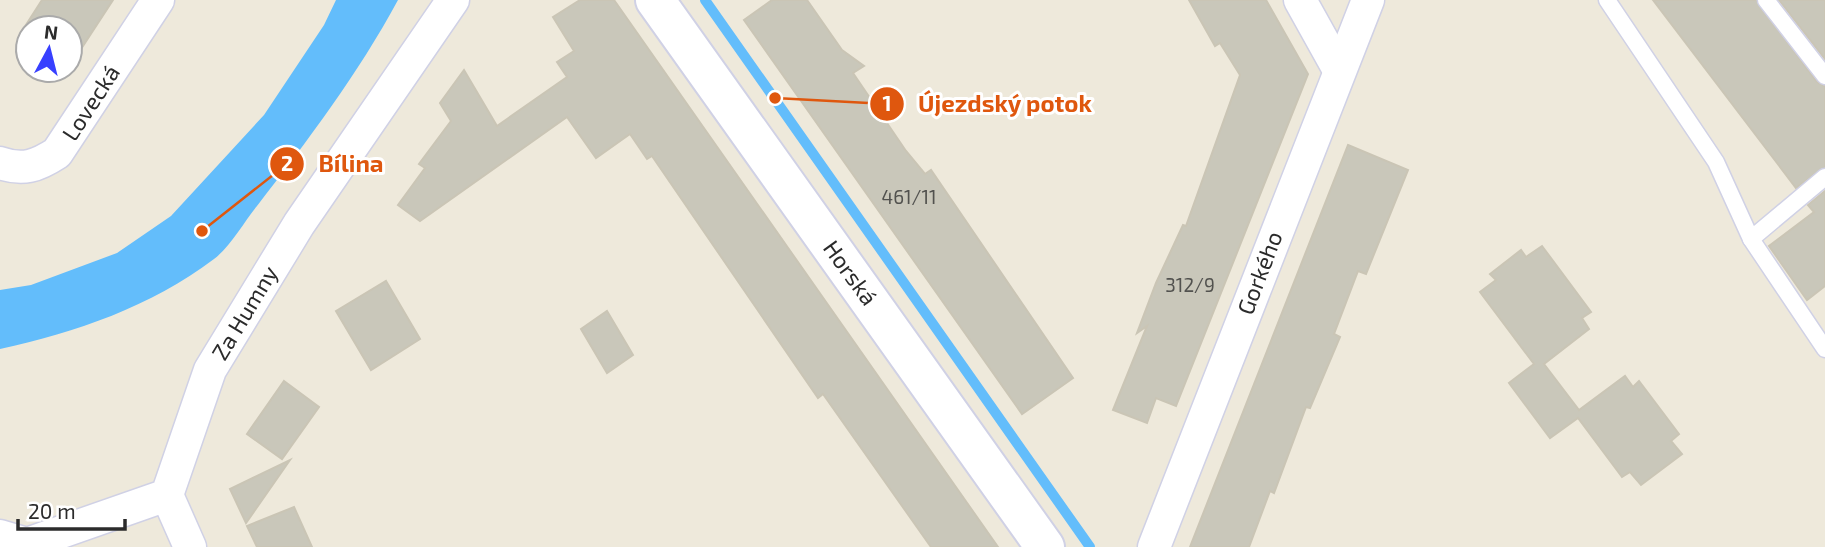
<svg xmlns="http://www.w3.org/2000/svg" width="1825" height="547" viewBox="0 0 1825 547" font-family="'Exo 2',sans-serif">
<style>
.water{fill:#63bdfb}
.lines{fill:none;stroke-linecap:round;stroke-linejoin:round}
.stream{stroke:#63bdfb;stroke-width:10}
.building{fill:#c9c7ba;stroke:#cac5b5;stroke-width:2}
.service-casing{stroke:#d0d1e5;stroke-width:19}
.minor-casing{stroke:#d0d1e5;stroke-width:35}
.tertiary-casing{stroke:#d0d1e5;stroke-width:42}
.service{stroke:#fff;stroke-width:16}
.minor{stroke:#fff;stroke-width:32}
.tertiary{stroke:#fff;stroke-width:38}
.labels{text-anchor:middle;stroke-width:6;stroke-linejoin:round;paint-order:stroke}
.number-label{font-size:19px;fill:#52524f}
.street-label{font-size:23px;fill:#2b2b2b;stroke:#fff}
.leader{fill:none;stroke:#df570e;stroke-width:2.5}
.callout-dot{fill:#df570e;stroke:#fff;stroke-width:2.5}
.mark-label{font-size:21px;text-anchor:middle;font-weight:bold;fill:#fff}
.callout-label{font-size:24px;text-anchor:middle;font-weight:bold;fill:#df570e;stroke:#fff;stroke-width:6;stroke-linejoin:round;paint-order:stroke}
</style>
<rect width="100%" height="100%" fill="#eee9db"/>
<path class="water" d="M336,0H398C358,74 308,140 257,206C244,222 230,247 214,259C150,307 77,332 0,349V290L31,285L117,253L171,216L264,115L324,25Z"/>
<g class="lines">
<path class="stream" d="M705,0L1090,547"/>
</g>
<g class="building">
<path d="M42,0H113L70,66V28H24Z"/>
<path d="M580,0H614L998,547H931L823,394L818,398L652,156L647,159L630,134L596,158L567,117L420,221L398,205L425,168L419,164L451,121L440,103L464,70L497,126L567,77L557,62L574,51L553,17Z"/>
<path d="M772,0H807L842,50L864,66L853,73L906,151L925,174L931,170L1073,378L1022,414L744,20Z"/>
<path d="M1189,0H1266L1308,74L1176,406L1156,398L1147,423L1113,410L1147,326L1137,333L1156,283L1183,225L1186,226L1240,75L1220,43L1215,46Z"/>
<path d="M1653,0H1756L1817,82L1825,86V167L1796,188Z"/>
<path d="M1779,0H1825V59Z"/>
<path d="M1348,145L1408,170L1366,274L1358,271L1334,334L1340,337L1310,408L1306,407L1274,493L1270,491L1249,547H1190Z"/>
<path d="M1825,191V286L1807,300L1769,246L1814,212L1808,205Z"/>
<path d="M1542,246L1591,312L1582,318L1589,329L1544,364L1579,410L1625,376L1633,387L1639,381L1679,434L1671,441L1682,454L1641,485L1630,472L1622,477L1578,418L1550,438L1509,383L1534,364L1480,292L1496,280L1490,274L1521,250L1526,257Z"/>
<path d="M386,281L420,339L371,370L336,311Z"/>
<path d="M607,311L633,355L607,373L581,329Z"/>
<path d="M284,381L319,407L282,459L247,434Z"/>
<path d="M290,460L246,523L230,489Z"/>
<path d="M294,507L312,547H257L247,526Z"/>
</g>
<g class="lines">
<defs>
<g id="service">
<path d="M1607,0L1716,162L1751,239L1825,349"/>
<path d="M1766,0L1825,76"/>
<path d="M1751,239L1825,177"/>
</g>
<g id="minor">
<path d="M1300,0L1339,70"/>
<path d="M0,163C23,171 37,166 57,153L158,0"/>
<path d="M167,495L190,547"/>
<path d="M0,536L27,544L167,495L210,370L299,224L453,0"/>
<path d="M1154,547L1368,0"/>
</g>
<path id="tertiary" d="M655,0L1045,547"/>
</defs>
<use href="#service" class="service-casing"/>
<use href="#minor" class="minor-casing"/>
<use href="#tertiary" class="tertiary-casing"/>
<use href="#service" class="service"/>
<use href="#minor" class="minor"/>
<use href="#tertiary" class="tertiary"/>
</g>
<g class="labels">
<g class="number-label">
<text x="909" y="204">461/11</text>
<text x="1190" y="292">312/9</text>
</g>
<g class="street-label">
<text transform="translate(91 103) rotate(-57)" y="8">Lovecká</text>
<text transform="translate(850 273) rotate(54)" y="8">Horská</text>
<text transform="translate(1260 273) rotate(-69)" y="8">Gorkého</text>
<text transform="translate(245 313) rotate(-59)" y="8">Za Humny</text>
</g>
</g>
<path class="leader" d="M775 98L887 104M202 231L287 164"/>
<g class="callout-dot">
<circle cx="775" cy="98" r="7"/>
<circle cx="202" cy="231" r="7"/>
<circle cx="887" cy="104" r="18"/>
<circle cx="287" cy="164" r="18"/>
</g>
<g class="mark-label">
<text x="887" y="111">1</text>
<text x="287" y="171">2</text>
</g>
<g class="callout-label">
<text x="1005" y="112">Újezdský potok</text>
<text x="351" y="172">Bílina</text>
</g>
<g transform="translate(49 49) rotate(7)"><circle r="33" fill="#ffffff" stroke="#aaaaaa" stroke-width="2"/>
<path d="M0-5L12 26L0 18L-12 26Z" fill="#3840ff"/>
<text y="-10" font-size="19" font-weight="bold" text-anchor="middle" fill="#2b2b2b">N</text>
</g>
<path d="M18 519v10h107v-10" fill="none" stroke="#2b2b2b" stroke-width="3.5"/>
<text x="28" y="519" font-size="21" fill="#2b2b2b" stroke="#ffffff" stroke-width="5" paint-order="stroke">20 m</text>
</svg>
